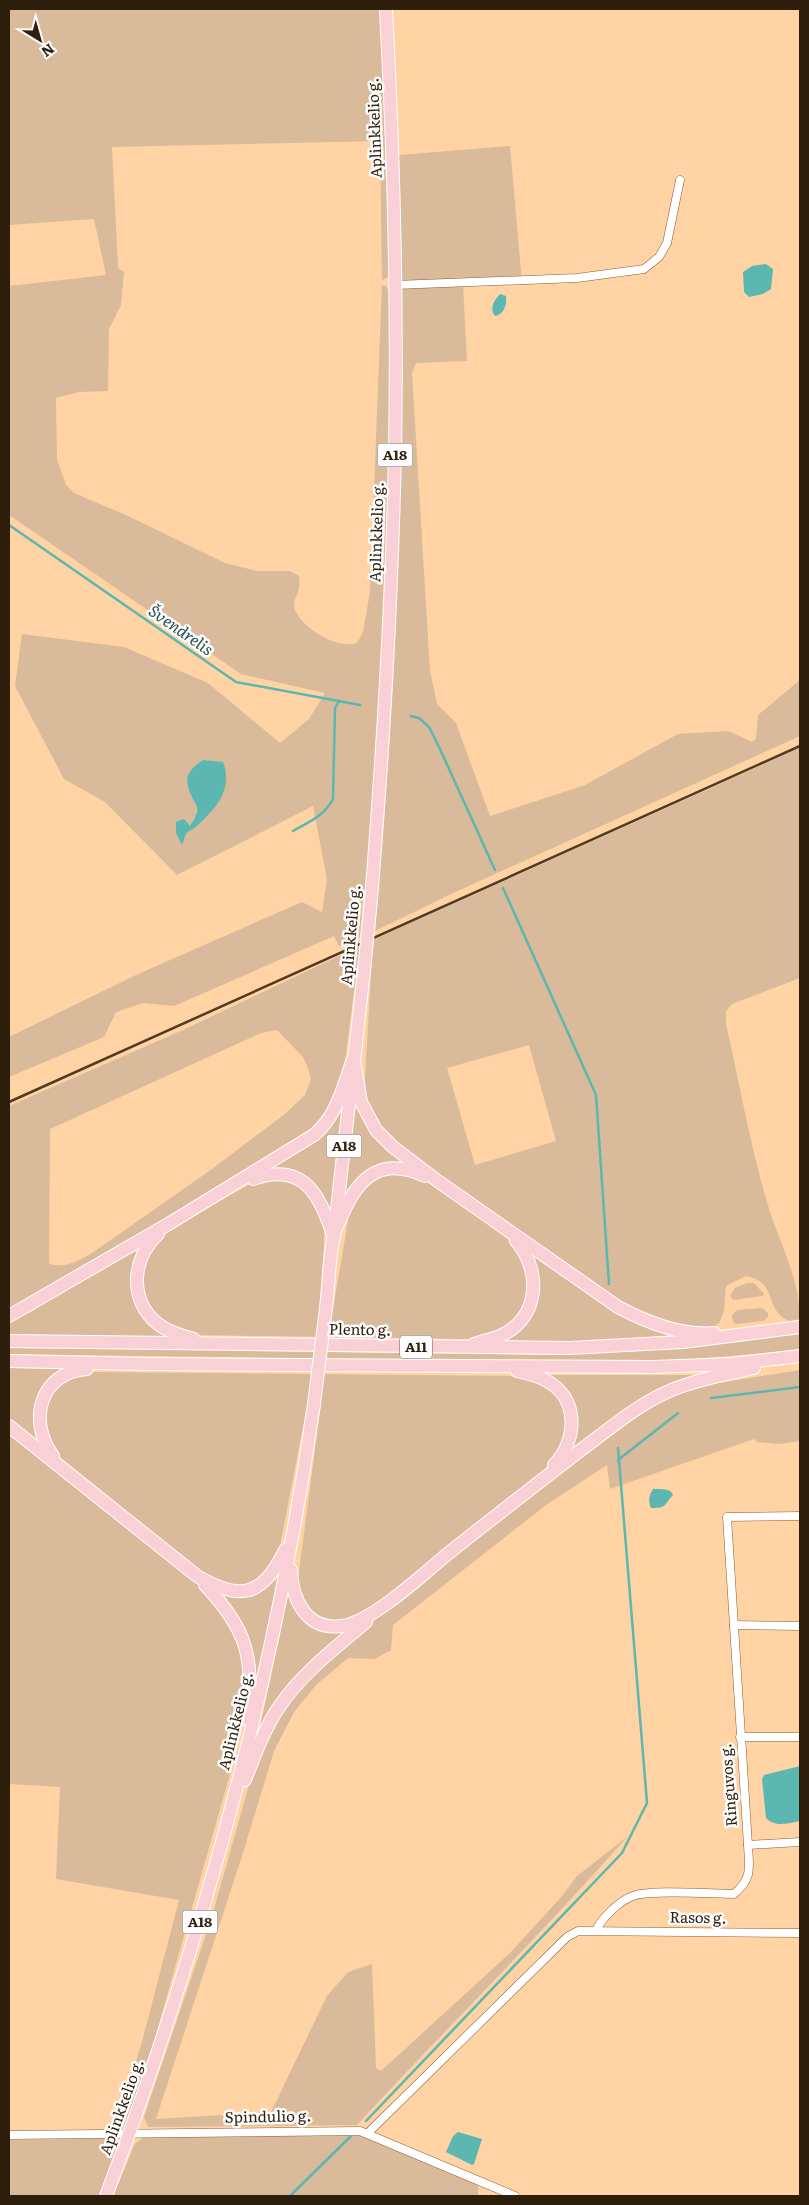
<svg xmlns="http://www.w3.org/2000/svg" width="809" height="2205" viewBox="0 0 809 2205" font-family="Literata,serif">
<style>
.green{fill:#d9ba9a;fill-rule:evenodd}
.water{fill:#5bb7b0}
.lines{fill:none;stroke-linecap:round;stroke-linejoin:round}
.stream{stroke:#5bb7b0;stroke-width:2.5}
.minor-casing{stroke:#865f33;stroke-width:9}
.trunk-casing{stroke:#fff;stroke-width:14}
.minor{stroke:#fff;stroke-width:8}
.trunk{stroke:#f8d0d6;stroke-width:12}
.rail{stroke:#4f3a24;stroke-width:2.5}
.trunk-bridge-casing{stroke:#fff;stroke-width:14;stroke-linecap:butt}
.trunk-bridge{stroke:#f8d0d6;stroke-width:12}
.labels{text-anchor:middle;stroke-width:5;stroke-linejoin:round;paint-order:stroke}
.shield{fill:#fdfdfd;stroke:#6c6154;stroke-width:1}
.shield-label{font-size:14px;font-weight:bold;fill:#2e1e0c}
.street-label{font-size:15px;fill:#2e1e0c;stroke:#fdfdfd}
.water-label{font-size:16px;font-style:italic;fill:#27514e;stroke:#fdfdfd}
</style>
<rect width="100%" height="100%" fill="#ffd3a4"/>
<g class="green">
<path d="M9,9H380L390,273L388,277L382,280L380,141L112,147L118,268L124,272L121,305L109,329L108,391L79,392L56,398L57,459L66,485L74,493L128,516L225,563L257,571H290L299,576C299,580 300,584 299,588C298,595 293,600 294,607C299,627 338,650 357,643L363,632L370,592L382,285L386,286L391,294L390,476L377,737L366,895H363L360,937L339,946L334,936L174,1006L143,1003L116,1012L104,1037L9,1077V1037L136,975L302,902L322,912L327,880L313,806L177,875L105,802L64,779L15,686L22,634L124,647L208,683L280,743L309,719L325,693L241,674L9,515V286L106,275L94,219L9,225ZM203,760L211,761V813L185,835L196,815Z"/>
<path d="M510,146L522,283L463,285L467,361L416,363L412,373L430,671L437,704L456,723L490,816L585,785L678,734L728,731L752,742L756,739L758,715L800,680V736L451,894L375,931C382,842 390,752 394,662C402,493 404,324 399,155Z"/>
<path d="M800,748V978L732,1004L726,1011V1024C739,1081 749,1139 765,1195C776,1237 800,1276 800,1319L789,1321C763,1309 779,1282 746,1276L726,1286L724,1311L720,1322L710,1329L698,1330L635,1314L416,1160L388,1137L375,1122L364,1094L373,940ZM529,1045L556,1141L475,1165L447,1068Z"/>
<path d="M360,946L344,1069L337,1093L321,1123L298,1141L9,1311V1106L183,1030ZM277,1030L303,1057L308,1068L311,1079L305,1095L285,1114L212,1169L95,1251C83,1258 64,1271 49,1263L50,1129L261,1033Z"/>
<path d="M356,1100C369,1133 381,1141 406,1164L393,1163L345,1197Z"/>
<path d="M342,1111L331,1214L323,1196L268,1168L331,1126Z"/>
<path d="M387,1173L415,1176L436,1187L505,1237L520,1251L531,1291L524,1311L506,1329L486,1338L462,1339L196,1335L168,1326L144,1302L141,1268L158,1239L207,1208L254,1182L286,1178L308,1190L324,1225V1245L319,1314L332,1315L349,1215C356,1195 367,1181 387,1173Z"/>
<path d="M141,1245L135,1299L170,1337L9,1335V1322L29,1313Z"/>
<path d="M530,1251L674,1335L588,1341H499L533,1308Z"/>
<path d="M747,1283H754L764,1294L762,1296L733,1300L730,1296L735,1288Z"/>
<path d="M762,1308L768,1313V1317L763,1321L736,1324L733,1322L732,1315L737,1310Z"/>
<path d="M800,1333V1350L649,1363L9,1354V1348L554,1355C636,1350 719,1347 800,1333Z"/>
<path d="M9,1368L67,1369L54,1376L35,1429L38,1444L9,1420Z"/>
<path d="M800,1370V1441L779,1444L757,1442L754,1439L610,1489L607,1465L546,1505L393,1625L391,1650L375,1659L348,1658L316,1685L294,1712L274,1751L242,1856L156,2119L271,2112L327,1996L348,1972L372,1964L376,2068L381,2071L510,1953L563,1895L577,1876L627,1837C540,1936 446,2028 357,2125L148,2127L144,2117L211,1920L249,1785L263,1745L276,1720L313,1672L387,1609L641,1412L675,1395L706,1385Z"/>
<path d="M90,1372L517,1376L544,1383L558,1396L567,1410L569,1432L552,1463L371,1608L343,1623L326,1621L307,1610L297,1587L322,1396H309L278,1556L258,1583L235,1587L209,1579L54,1452C52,1446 47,1440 46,1434C36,1401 60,1376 90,1372Z"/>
<path d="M548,1375H712L687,1381L572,1452C583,1411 578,1403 548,1375Z"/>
<path d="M9,1431L192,1578L211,1595L227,1615L246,1663L244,1716L234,1760L151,2052L126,2125L123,2129L116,2130L143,2038L179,1900L56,1879L60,1787L9,1784Z"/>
<path d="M278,1578L257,1681L254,1667L218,1592L256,1594Z"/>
<path d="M289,1591L295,1607L348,1631L259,1732Z"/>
<path d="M347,2134L358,2135L381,2143L476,2183L478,2186V2196H113L135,2144L144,2137Z"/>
<path d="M107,2138L115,2142C119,2156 104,2183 99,2196H9V2140Z"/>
</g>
<g class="water">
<path d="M766,264L773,269L771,289L763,294L749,297L744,292L743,272L752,266Z"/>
<path d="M500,294L506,296C507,305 504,314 495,316C489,309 494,300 500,294Z"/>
<path d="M203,760L223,762C233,788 217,808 199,824C195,828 189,831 186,834C184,837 184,842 182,845L176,833V822L184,819L190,826C193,821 198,814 197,808C197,804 193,800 192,797C183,778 187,771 203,760Z"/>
<path d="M653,1489C660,1489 671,1488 673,1495C663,1505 668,1508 651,1508C648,1501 649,1495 653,1489Z"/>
<path d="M800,1766V1821C788,1823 776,1828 766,1818L762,1779L764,1775Z"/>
<path d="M458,2132L482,2139L474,2164L472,2165L446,2152L453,2136Z"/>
</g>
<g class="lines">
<g class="stream">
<path d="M9,525L236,682L360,705"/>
<path d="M411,716L419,718L429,727L440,749L495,870"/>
<path d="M293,831C309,822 324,816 333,799L335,708L339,701"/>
<path d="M503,888L596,1095L609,1284"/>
<path d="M711,1398L800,1387"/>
<path d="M618,1460L678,1413"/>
<path d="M366,2121L622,1853L647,1803L618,1448"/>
<path d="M290,2196L351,2136"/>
</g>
<defs>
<g id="minor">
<path d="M395,285L577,278L644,269L659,257L667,243L680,180"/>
<path d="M734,1625L800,1626"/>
<path d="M740,1737H800"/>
<path d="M748,1845L800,1842"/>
<path d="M596,1930C603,1917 619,1901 633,1896C650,1889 713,1894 734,1894C753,1878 749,1867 748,1845L727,1517L800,1516"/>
<path d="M368,2133L567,1937L578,1931L800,1933"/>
<path d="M9,2135L360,2131L515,2196"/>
</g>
<g id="trunk">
<path d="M371,900C381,775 389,650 393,524C399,353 395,180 386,9"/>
<path d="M364,970L354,1061L361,1102L376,1130L393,1147L439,1182L618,1307C646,1322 681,1336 714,1333"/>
<path d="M253,1179C305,1161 320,1196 334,1238"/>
<path d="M336,1217L352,1078"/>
<path d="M158,1234C131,1259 129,1301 158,1324C168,1332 182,1336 194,1339"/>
<path d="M326,1308C329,1283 329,1258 334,1234C336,1227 340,1220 343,1213C360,1174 384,1157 425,1176"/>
<path d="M9,1316L170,1223L314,1135C337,1116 343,1087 353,1059"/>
<path d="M9,1341L570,1348L683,1342L800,1327"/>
<path d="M474,1344C483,1341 492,1339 500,1336C540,1318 542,1271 516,1241"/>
<path d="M9,1361L145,1364L654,1367L731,1364L800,1356"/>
<path d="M517,1371C527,1373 538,1376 547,1381C580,1399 577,1441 554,1465"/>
<path d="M9,1426L197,1576C241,1602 263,1596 285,1550"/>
<path d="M53,1456C27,1421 40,1372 87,1369"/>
<path d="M291,1570C292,1599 306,1631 342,1626C373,1622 425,1572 450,1552C494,1517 538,1483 582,1449C611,1428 639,1403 674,1389C699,1379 727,1374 754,1368"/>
<path d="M205,1585C249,1632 253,1657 248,1719"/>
<path d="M245,1780C255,1755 264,1729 279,1707C302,1673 335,1648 366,1622"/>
<path d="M106,2196C203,1940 275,1676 314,1404"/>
</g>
</defs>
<use href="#minor" class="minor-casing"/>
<use href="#trunk" class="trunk-casing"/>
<use href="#minor" class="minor"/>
<use href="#trunk" class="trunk"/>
<path class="rail" d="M9,1102L800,746"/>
<defs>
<g id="trunk-bridge">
<path d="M364,970L371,900"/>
<path d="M314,1404L326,1308"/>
</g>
</defs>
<use href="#trunk-bridge" class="trunk-bridge-casing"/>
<use href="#trunk-bridge" class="trunk-bridge"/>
</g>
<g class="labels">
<g class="shield">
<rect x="377.5" y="443.5" width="35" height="23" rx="4"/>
<rect x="326.5" y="1134.5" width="35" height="23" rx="4"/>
<rect x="400" y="1335.5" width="32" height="23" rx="4"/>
<rect x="182.5" y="1910.5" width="35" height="23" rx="4"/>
</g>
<g class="shield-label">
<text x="395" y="460">A18</text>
<text x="344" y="1151">A18</text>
<text x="416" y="1352">A11</text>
<text x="200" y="1927">A18</text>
</g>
<g class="street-label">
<text transform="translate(375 128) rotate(-92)" y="5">Aplinkkelio g.</text>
<text transform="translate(377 532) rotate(-88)" y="5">Aplinkkelio g.</text>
<text transform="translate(351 935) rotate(-85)" y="5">Aplinkkelio g.</text>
<text transform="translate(360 1330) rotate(1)" y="5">Plento g.</text>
<text transform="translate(236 1721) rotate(-76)" y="5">Aplinkkelio g.</text>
<text transform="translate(729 1785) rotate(-94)" y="5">Ringuvos g.</text>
<text transform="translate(698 1918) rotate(1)" y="5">Rasos g.</text>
<text transform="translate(122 2107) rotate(-70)" y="5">Aplinkkelio g.</text>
<text transform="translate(268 2117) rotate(-1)" y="5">Spindulio g.</text>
</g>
<g class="water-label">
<text transform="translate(181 630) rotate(35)" y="6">Švendrelis</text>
</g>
</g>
<rect width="809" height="2205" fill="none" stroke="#2e1e0c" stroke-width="20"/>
<g transform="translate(40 40) rotate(143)" stroke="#fdfdfd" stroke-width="4" paint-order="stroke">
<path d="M0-4L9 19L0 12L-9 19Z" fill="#2e1e0c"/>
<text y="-8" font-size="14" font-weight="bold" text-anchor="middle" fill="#2e1e0c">N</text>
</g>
</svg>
